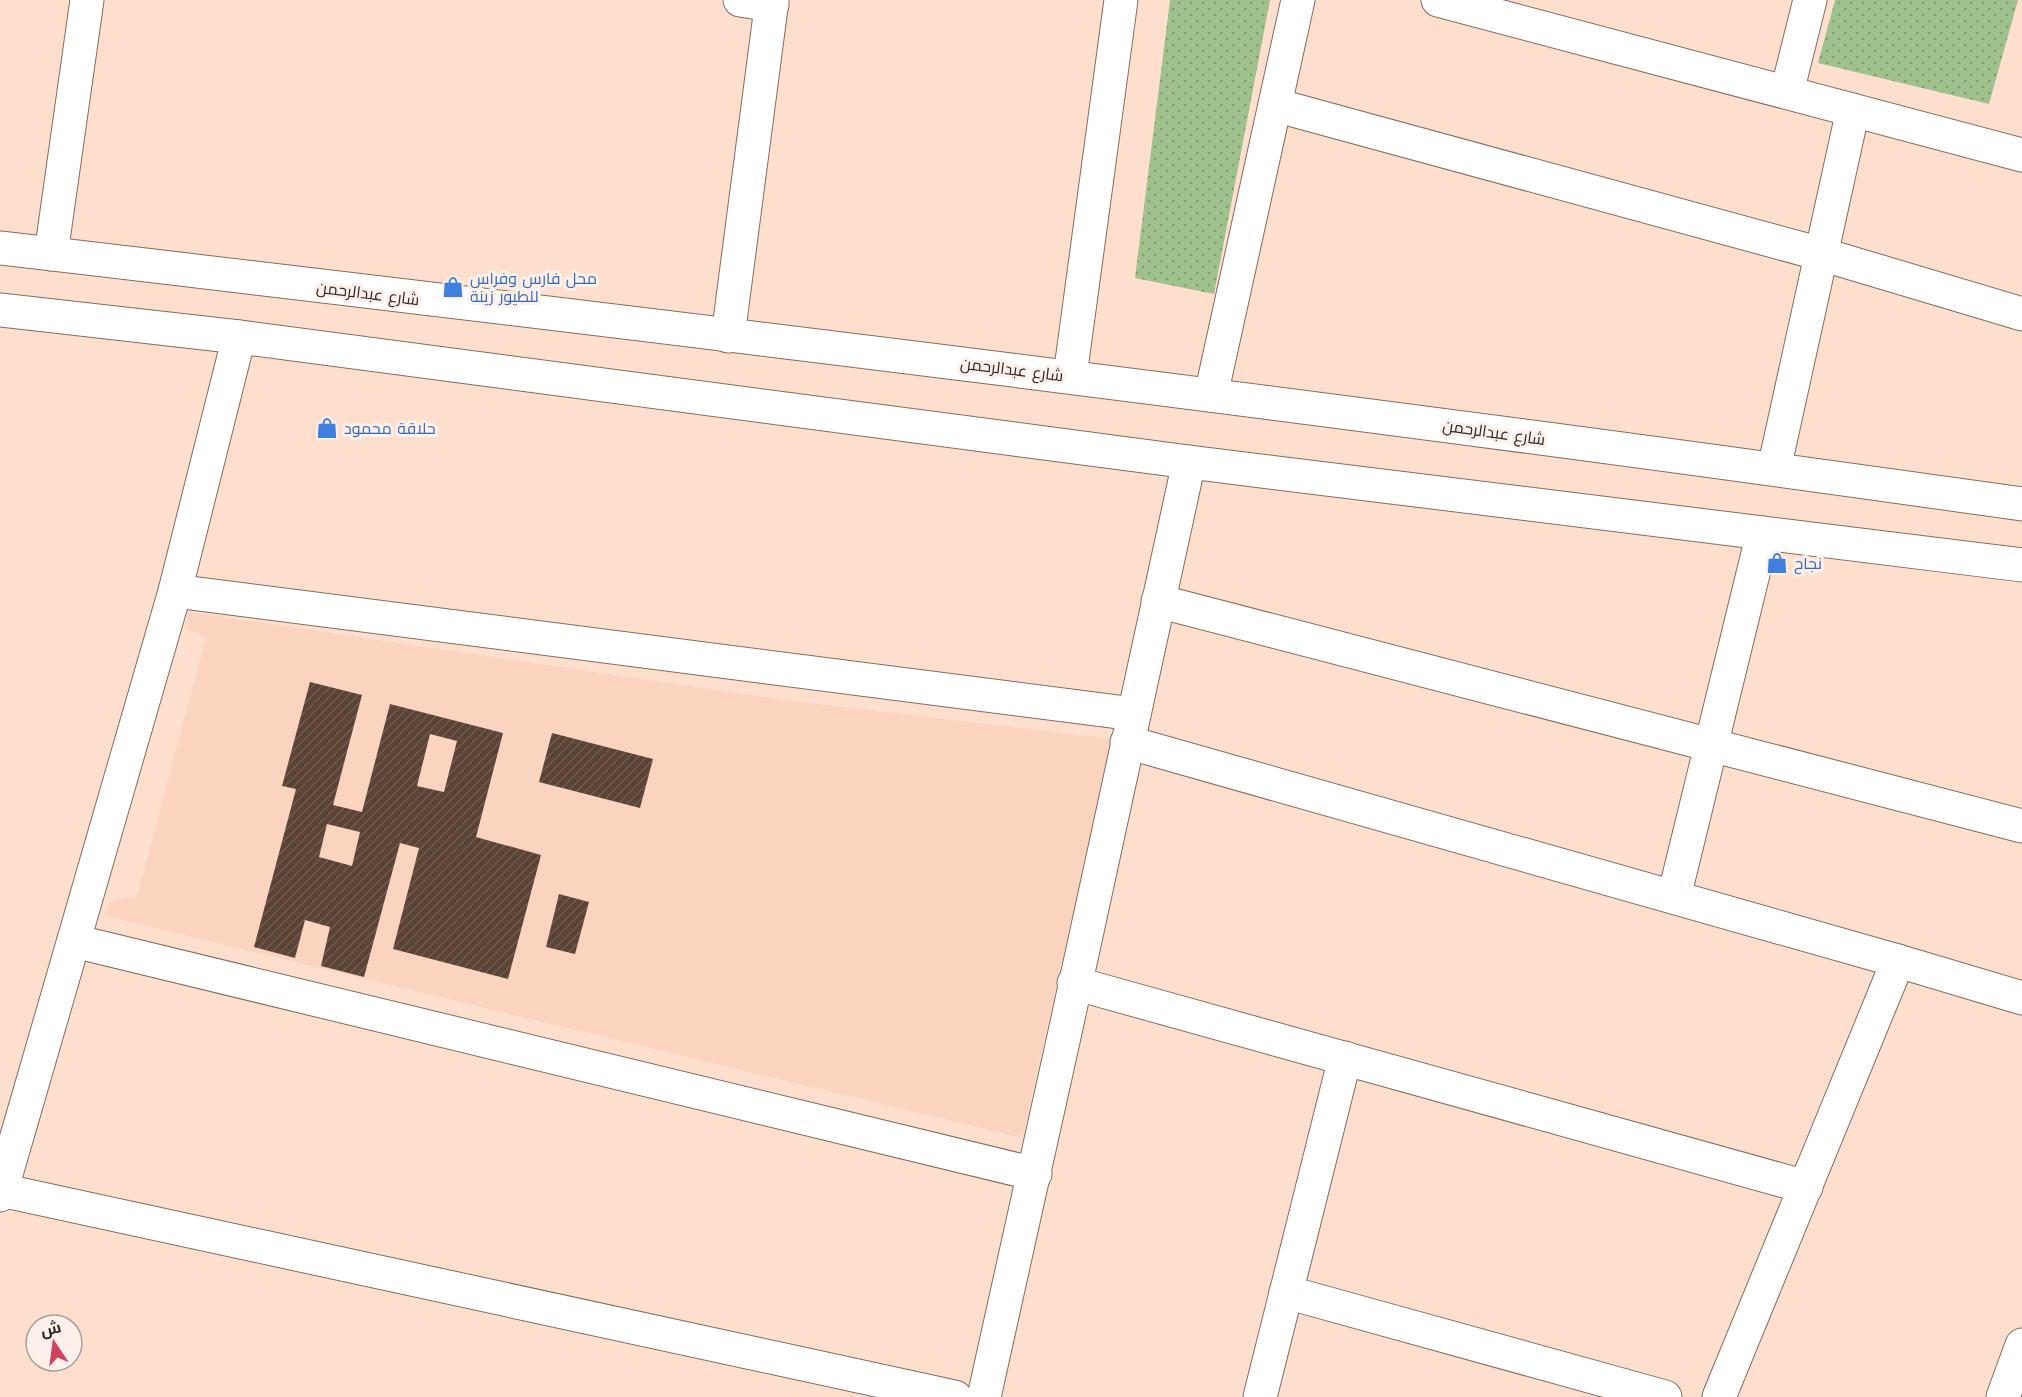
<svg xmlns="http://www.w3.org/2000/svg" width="2022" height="1397" viewBox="0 0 2022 1397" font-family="'Work Sans',Cairo,sans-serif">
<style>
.built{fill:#fad4bf}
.garden{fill:url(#garden-dots)}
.building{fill:url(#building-hatch);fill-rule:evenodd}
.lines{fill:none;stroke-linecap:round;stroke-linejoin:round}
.street-casing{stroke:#866b5d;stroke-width:35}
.secondary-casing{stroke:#866b5d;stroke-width:35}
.street{stroke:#fff;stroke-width:33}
.secondary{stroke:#fff;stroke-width:33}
.labels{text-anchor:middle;stroke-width:6;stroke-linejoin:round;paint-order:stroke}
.shop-label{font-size:16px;fill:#366cbe;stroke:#fdf0ea;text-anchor:start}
.street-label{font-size:16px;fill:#312620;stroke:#fdf0ea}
</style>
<defs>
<pattern id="garden-dots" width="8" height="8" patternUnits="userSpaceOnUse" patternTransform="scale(1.5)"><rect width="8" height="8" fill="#9fc18e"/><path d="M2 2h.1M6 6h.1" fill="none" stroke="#829d74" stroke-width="1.8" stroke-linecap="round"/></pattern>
<pattern id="building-hatch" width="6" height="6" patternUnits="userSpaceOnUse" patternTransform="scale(1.5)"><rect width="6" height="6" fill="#5b4335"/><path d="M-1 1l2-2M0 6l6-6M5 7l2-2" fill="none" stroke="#6f5c50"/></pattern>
</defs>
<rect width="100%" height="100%" fill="#fedfce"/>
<path class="built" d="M189,612L784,700L1112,739L1022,1138L105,916L110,901L137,897L206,637L185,628Z"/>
<g class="garden">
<path d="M1170,0H1270L1214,294L1135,278Z"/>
<path d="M1835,0H2018L1989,104L1818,63Z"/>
</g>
<g class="building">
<path d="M310,682L362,695L333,805L362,812L390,704L503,733L476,837L541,855L508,979L393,949L419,848L400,843L364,977L321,966L330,927L305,920L295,958L254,947L296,789L282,786ZM430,734L457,741L444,792L417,786ZM327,824L360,832L352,866L319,857Z"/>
<path d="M552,733L653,759L640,808L539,782Z"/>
<path d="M559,894L589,902L575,954L546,947Z"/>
</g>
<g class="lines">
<defs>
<g id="street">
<path d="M740,0L772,5"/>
<path d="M1438,0L2022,155"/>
<path d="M1787,92L1810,0"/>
<path d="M1275,105L1821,254L2022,314"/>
<path d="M51,254L87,0"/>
<path d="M728,336L772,0"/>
<path d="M1070,376L1121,0"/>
<path d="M1211,395L1298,0"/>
<path d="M1774,469L1853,110"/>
<path d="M175,591L1134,714"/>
<path d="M1158,601L2022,826"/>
<path d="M1127,742L1898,961L2022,998"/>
<path d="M1674,897L1763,533"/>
<path d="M74,941L1035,1174"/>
<path d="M1074,983L1806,1187"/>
<path d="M1,1190L955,1397"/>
<path d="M0,1195L175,591L239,337"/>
<path d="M1286,1292L1665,1397"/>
<path d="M984,1397C1055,1086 1120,773 1189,462"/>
<path d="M1260,1397L1345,1058"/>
<path d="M1719,1397L1898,961"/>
<path d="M2003,1397L2022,1345"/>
</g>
<g id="secondary">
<path d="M0,248C675,327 1349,409 2022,504"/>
<path d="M0,310L239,337L1189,462L2022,565"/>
</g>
</defs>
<use href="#street" class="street-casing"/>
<use href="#secondary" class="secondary-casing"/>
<use href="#street" class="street"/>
<use href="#secondary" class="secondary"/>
</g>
<defs>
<symbol id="shop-bare" viewBox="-9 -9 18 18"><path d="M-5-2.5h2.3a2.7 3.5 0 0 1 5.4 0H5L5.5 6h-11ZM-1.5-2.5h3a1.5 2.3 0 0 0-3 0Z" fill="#3f7fe0" stroke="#fdf0ea" stroke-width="2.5" paint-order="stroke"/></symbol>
</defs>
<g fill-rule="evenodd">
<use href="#shop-bare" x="438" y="272" width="30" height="30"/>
<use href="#shop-bare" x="312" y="413" width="30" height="30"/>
<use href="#shop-bare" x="1762" y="548" width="30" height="30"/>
</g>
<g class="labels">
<g class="shop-label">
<text x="470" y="284">محل فارس وفراس<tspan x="470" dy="18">للطيور زينة</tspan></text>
<text x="344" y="434">حلاقة محمود</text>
<text x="1794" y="569">نجاح</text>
</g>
<g class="street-label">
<text transform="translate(368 293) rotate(7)" y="6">شارع عبدالرحمن</text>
<text transform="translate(1012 369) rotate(7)" y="6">شارع عبدالرحمن</text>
<text transform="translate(1494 432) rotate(8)" y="6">شارع عبدالرحمن</text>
</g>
</g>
<g transform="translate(54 1343) rotate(347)"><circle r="28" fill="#fdf0ea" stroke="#ab9f99" stroke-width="1.5"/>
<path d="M0-4.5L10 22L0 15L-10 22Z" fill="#d2425f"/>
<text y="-9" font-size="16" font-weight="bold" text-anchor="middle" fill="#312620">ش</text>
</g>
</svg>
